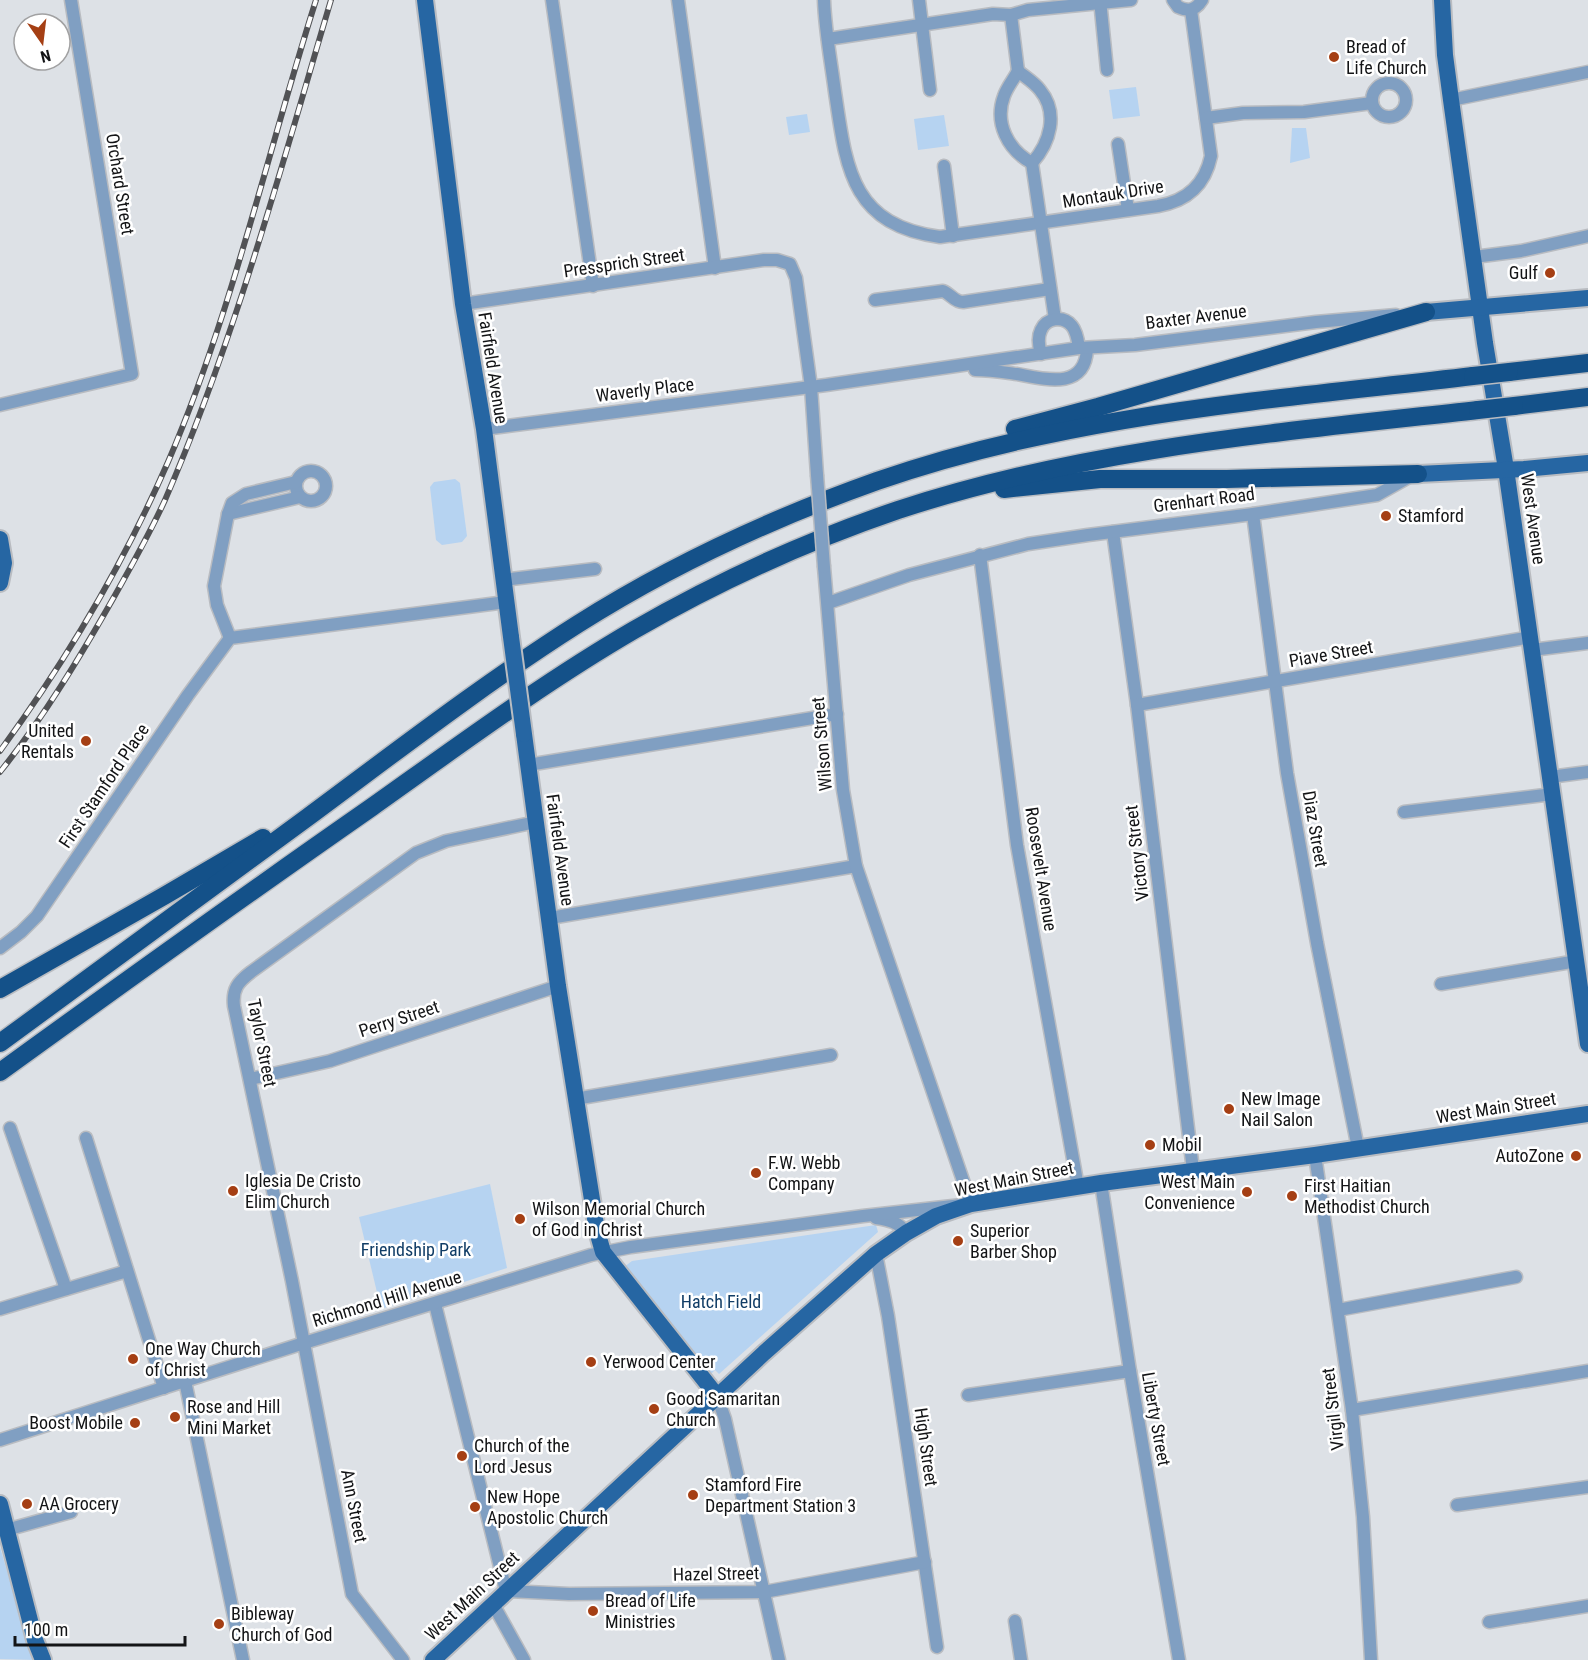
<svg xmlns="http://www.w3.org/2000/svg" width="1588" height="1660" viewBox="0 0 1588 1660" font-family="'Roboto Condensed',sans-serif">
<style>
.green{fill:#b6d3f1}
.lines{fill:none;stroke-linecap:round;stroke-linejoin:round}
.minor-casing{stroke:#b9bcc1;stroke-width:15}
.major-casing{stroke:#b9bcc1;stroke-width:20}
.highway-casing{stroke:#b9bcc1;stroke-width:21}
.minor{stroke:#809fc2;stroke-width:12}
.major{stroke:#2666a3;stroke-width:16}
.highway{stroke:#145189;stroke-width:18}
.rail-casing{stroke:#515255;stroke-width:6}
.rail{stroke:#fff;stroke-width:4;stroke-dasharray:11;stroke-linecap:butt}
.minor-bridge-casing{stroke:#b9bcc1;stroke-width:15;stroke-linecap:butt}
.major-bridge-casing{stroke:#b9bcc1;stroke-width:20;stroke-linecap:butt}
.highway-bridge-casing{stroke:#b9bcc1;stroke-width:21;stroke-linecap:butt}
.minor-bridge{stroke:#809fc2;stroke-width:12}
.major-bridge{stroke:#2666a3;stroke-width:16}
.highway-bridge{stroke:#145189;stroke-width:18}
.poi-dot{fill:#a53f14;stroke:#fff;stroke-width:2}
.labels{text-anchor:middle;stroke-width:5;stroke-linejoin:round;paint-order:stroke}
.poi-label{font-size:18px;fill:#131416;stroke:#fff;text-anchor:start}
.street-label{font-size:18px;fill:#131416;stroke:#fff}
.park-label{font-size:18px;fill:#113d66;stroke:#fff}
</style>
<rect width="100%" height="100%" fill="#dde1e6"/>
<g class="green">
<path d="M1136,87L1140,116L1113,119L1109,90Z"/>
<path d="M807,114L810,132L789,135L786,117Z"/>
<path d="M944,115L949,146L918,150L914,119Z"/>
<path d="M1292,128H1306L1310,158L1290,163Z"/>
<path d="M455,479L460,483L467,536L462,542L442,545L436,540L430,487L434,482Z"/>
<path d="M490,1184L507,1268L381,1309L359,1217Z"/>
<path d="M876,1225L878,1232L719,1374L715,1370L710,1375L624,1267L632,1261Z"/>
<path d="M0,1547L27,1640L35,1660L0,1659Z"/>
</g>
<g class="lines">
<defs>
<g id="minor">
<path d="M552,0L593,286"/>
<path d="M678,0L715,268"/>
<path d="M824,0C825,31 831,61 835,92C846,166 850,225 940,237L1158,206C1187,201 1205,185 1211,156L1191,10"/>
<path d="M919,0L930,90"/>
<path d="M1100,0L1107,70"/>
<path d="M1173,0L1178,7C1189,12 1196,10 1202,0"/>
<path d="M1011,15L1018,71"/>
<path d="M828,39L993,14L1011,15L1028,10L1131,0"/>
<path d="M1018,71C1025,77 1034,82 1040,90C1059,113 1050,143 1032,163"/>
<path d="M1018,71C1014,79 1007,87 1004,96C994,123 1008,150 1032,163"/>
<circle cx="1389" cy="100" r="17"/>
<path d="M1451,100L1588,72"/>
<path d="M1206,118L1243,113L1304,112L1372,103"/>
<path d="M1118,144L1128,210"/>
<path d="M1032,163L1055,319"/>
<path d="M944,166L953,236"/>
<path d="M1474,257L1521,251L1588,236"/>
<path d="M875,300L943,291C951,294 954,302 963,302L1050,289"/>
<path d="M463,304L764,260H777L790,264L796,278L811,387L817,475"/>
<path d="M1041,354C1039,347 1037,338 1041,330C1046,318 1063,315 1072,326C1077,332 1078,341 1079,348"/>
<path d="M975,370C989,370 1002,372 1017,374C1044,379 1085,391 1087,349"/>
<path d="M0,405L132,374L71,0"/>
<path d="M484,429L826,385L1079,348L1135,345L1316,322L1396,315"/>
<circle cx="311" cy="486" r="15"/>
<path d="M228,514L300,497"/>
<path d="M1253,514L1287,773L1317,943L1358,1148"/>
<path d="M1113,532L1137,705L1193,1170"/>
<path d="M980,555L1017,845L1078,1187"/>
<path d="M503,580L595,569"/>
<path d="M828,603L909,575L1028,544L1088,535L1253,514L1377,495L1409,477"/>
<path d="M230,638L217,605L214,586L228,514L232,503L246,494L296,482"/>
<path d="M1532,650L1588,643"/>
<path d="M1137,705L1531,637"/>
<path d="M528,765L837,714"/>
<path d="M1550,777L1588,772"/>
<path d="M1404,812L1553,794"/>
<path d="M550,918L856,866"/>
<path d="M0,948L21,932L37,916L188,695L230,638L506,602"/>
<path d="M1441,984L1577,961"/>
<path d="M250,1079L330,1061L558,986"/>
<path d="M575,1099L831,1055"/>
<path d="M10,1128L66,1289"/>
<path d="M86,1138L164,1388"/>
<path d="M1315,1155L1352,1410L1363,1517L1371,1660"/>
<path d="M1101,1183L1130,1371L1179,1660"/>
<path d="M876,1218C889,1220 899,1222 906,1233"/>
<path d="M876,1254L888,1316L937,1647"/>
<path d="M435,1304L506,1591L569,1594L764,1592L925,1562"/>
<path d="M0,1309L127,1271"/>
<path d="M1338,1310L1516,1277"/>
<path d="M185,1381L243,1660"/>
<path d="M968,1395L1130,1371"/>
<path d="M717,1396L725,1419L779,1660"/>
<path d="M1352,1410L1588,1371"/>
<path d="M0,1440L304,1343L591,1255L631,1247L863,1216L971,1204L856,866L843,790L824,567"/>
<path d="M1457,1505L1588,1487"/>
<path d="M6,1530L71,1512"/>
<path d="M493,1604L524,1660"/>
<path d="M1015,1621L1021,1660"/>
<path d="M1489,1622L1588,1606"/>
<path d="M403,1660L352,1594L292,1281L234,1006C232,989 238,982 251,972L416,853L446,841L536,822"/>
</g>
<g id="major">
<path d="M425,0L463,304L484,429L511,637"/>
<path d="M1442,0L1445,55L1451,100L1485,343L1506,469L1588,1044"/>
<path d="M1426,312L1588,298"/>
<path d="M1418,474L1524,469L1588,463"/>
<path d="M0,539L4,563L0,583"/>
<path d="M524,734L558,986L597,1231L603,1252L717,1396"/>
<path d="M0,1504L35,1640L43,1660"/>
<path d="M433,1660L764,1353L876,1254L906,1233L936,1216L971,1204L1101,1183L1315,1155L1588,1114"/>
</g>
<g id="highway">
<path d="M1509,372L1588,363"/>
<path d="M1514,406L1588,397"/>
<path d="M1015,429L1098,407L1426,312"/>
<path d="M1004,489L1100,479H1227L1418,474"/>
<path d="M0,989L164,896L263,838"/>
<path d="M0,1043C103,968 206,893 308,817C397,751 485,683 578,624C671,565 773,518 877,481C1069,414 1273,400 1473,376"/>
<path d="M0,1072C123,983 247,894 372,807C458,746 543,683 634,630C717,582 807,541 898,510C1086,448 1283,432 1478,410"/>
</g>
</defs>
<use href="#minor" class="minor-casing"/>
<use href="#major" class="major-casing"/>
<use href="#highway" class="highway-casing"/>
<use href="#minor" class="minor"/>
<use href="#major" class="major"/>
<use href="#highway" class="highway"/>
<defs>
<g id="rail">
<path d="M0,751C66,661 123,565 168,462C232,313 267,154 316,0"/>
<path d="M0,772C44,717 80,657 114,597C132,565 150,533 165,500C235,339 281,168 331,0"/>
</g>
</defs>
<use href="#rail" class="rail-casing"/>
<use href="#rail" class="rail"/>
<defs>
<path id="minor-bridge" d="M817,475L824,567"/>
<path id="major-bridge" d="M511,637L524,734"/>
<g id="highway-bridge">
<path d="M1473,376L1509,372"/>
<path d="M1478,410L1514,406"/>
</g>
</defs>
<use href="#minor-bridge" class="minor-bridge-casing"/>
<use href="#major-bridge" class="major-bridge-casing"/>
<use href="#highway-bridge" class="highway-bridge-casing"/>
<use href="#minor-bridge" class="minor-bridge"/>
<use href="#major-bridge" class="major-bridge"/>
<use href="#highway-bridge" class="highway-bridge"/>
</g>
<g class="poi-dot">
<circle cx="1334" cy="57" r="6"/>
<circle cx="1550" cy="273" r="6"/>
<circle cx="1386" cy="516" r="6"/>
<circle cx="86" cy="741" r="6"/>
<circle cx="1229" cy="1109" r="6"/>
<circle cx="1150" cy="1145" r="6"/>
<circle cx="1576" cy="1156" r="6"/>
<circle cx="756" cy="1173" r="6"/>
<circle cx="233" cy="1191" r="6"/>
<circle cx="1247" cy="1192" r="6"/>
<circle cx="1292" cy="1196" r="6"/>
<circle cx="520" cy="1219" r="6"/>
<circle cx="958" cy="1241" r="6"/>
<circle cx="133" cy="1359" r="6"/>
<circle cx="591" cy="1362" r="6"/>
<circle cx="654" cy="1409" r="6"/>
<circle cx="175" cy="1417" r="6"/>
<circle cx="135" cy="1423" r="6"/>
<circle cx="462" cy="1456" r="6"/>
<circle cx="693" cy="1495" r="6"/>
<circle cx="27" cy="1504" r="6"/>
<circle cx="475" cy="1507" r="6"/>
<circle cx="593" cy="1611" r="6"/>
<circle cx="219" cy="1624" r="6"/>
</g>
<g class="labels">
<g class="poi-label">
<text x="1346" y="53">Bread of<tspan x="1346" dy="21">Life Church</tspan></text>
<text x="1538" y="279" text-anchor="end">Gulf</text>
<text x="1398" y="522">Stamford</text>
<text x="74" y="737" text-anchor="end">United<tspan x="74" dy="21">Rentals</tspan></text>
<text x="1241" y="1105">New Image<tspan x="1241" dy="21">Nail Salon</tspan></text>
<text x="1162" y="1151">Mobil</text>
<text x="1564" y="1162" text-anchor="end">AutoZone</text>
<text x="768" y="1169">F.W. Webb<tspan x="768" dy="21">Company</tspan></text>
<text x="245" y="1187">Iglesia De Cristo<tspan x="245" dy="21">Elim Church</tspan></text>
<text x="1235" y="1188" text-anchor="end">West Main<tspan x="1235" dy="21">Convenience</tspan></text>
<text x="1304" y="1192">First Haitian<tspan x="1304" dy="21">Methodist Church</tspan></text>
<text x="532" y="1215">Wilson Memorial Church<tspan x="532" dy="21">of God in Christ</tspan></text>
<text x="970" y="1237">Superior<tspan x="970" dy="21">Barber Shop</tspan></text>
<text x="145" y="1355">One Way Church<tspan x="145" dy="21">of Christ</tspan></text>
<text x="603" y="1368">Yerwood Center</text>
<text x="666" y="1405">Good Samaritan<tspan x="666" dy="21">Church</tspan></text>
<text x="187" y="1413">Rose and Hill<tspan x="187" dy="21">Mini Market</tspan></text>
<text x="123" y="1429" text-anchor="end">Boost Mobile</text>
<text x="474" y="1452">Church of the<tspan x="474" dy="21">Lord Jesus</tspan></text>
<text x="705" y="1491">Stamford Fire<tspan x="705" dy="21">Department Station 3</tspan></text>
<text x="487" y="1503">New Hope<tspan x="487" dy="21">Apostolic Church</tspan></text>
<text x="39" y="1510">AA Grocery</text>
<text x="605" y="1607">Bread of Life<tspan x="605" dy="21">Ministries</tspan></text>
<text x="231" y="1620">Bibleway<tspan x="231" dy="21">Church of God</tspan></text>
</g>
<g class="street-label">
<text transform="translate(120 184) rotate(81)" y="6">Orchard Street</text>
<text transform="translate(1113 194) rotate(-9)" y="6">Montauk Drive</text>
<text transform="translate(624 263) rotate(-8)" y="6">Pressprich Street</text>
<text transform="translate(1196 317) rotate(-7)" y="6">Baxter Avenue</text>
<text transform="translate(493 368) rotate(81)" y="6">Fairfield Avenue</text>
<text transform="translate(645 390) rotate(-7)" y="6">Waverly Place</text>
<text transform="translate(1204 500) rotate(-7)" y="6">Grenhart Road</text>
<text transform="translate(1533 519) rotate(82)" y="6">West Avenue</text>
<text transform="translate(1331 654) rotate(-10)" y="6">Piave Street</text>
<text transform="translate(822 744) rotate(-95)" y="6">Wilson Street</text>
<text transform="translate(104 786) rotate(-56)" y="6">First Stamford Place</text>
<text transform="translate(1315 829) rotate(80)" y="6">Diaz Street</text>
<text transform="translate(560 850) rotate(82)" y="6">Fairfield Avenue</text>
<text transform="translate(1137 853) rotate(-97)" y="6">Victory Street</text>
<text transform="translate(1041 869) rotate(81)" y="6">Roosevelt Avenue</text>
<text transform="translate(399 1019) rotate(-18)" y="6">Perry Street</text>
<text transform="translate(262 1043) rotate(79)" y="6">Taylor Street</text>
<text transform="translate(1496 1108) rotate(-9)" y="6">West Main Street</text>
<text transform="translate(1014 1179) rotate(-11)" y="6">West Main Street</text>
<text transform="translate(387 1299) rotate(-17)" y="6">Richmond Hill Avenue</text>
<text transform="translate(1333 1409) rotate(-97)" y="6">Virgil Street</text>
<text transform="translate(1156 1419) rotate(80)" y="6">Liberty Street</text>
<text transform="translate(926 1447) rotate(82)" y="6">High Street</text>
<text transform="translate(354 1506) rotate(79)" y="6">Ann Street</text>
<text transform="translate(716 1574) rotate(-1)" y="6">Hazel Street</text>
<text transform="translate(472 1596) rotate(-43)" y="6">West Main Street</text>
</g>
<g class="park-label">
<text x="416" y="1256">Friendship Park</text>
<text x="721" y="1308">Hatch Field</text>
</g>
</g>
<g transform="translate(42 42) rotate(166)"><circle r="28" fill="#ffffff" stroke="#a1a1a2" stroke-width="1.5"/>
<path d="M0-4.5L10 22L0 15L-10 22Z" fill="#a53f14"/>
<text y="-9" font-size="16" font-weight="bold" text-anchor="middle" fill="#131416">N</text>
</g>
<path d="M15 1636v9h170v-9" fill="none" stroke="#131416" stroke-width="3"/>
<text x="24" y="1636" font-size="18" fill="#131416" stroke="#ffffff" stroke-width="4.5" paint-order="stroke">100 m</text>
</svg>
